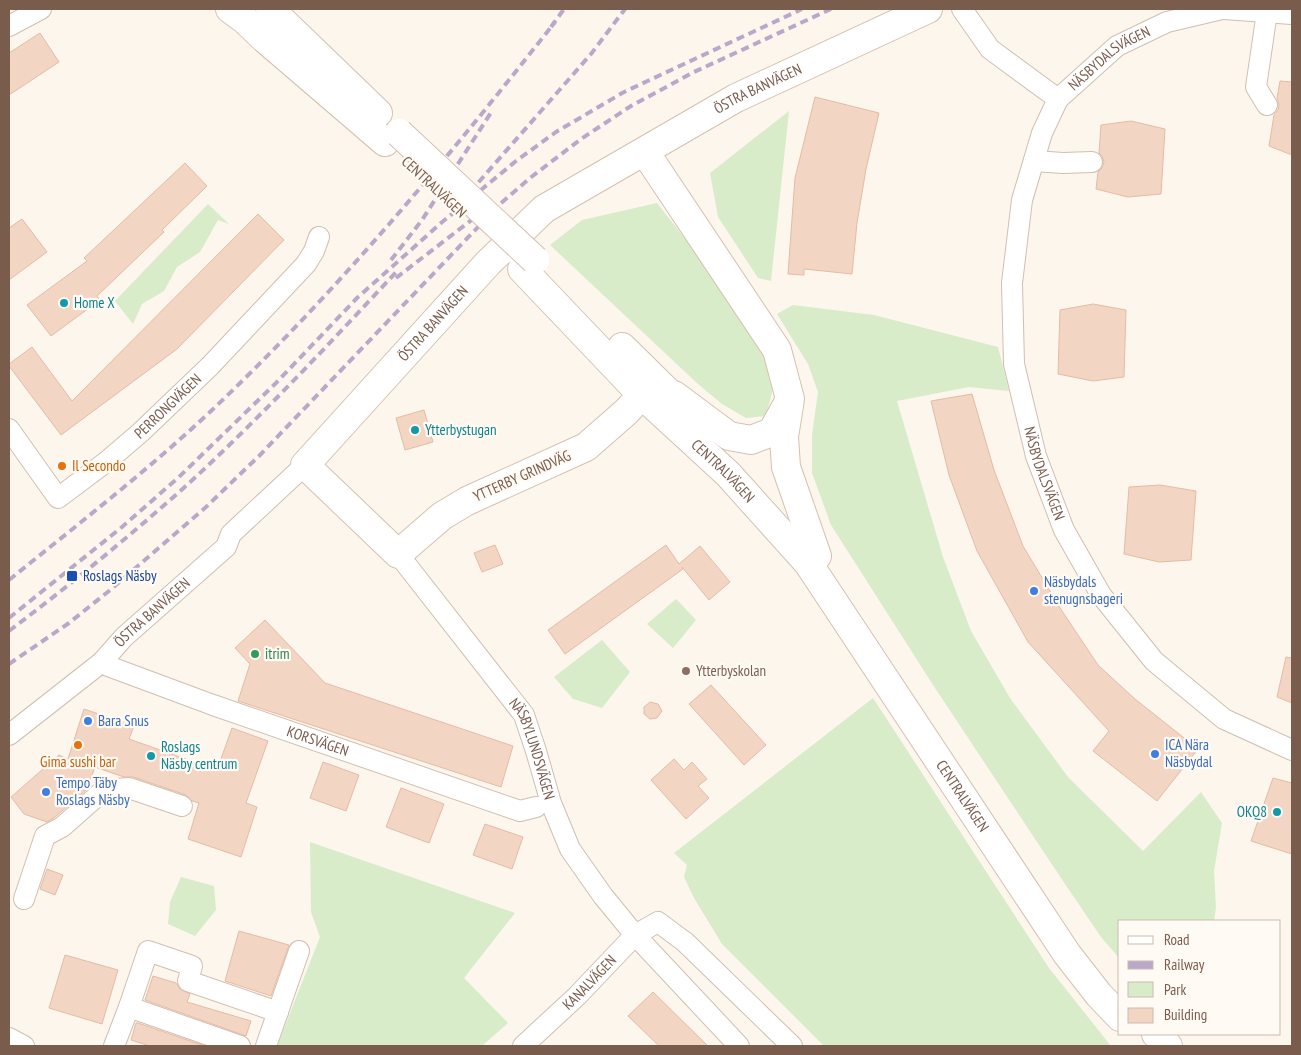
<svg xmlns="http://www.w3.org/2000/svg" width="1301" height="1055" viewBox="0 0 1301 1055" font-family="'PT Sans Narrow',sans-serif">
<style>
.green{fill:#d8ecc9}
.building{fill:#f3d5c3;stroke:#e6bba3}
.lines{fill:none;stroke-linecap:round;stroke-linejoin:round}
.street-casing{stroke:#d1beb0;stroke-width:22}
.secondary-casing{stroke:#d6c0b0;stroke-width:30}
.street{stroke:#fff;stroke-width:20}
.secondary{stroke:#fff;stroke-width:28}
.rail{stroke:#b9a8c9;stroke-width:4;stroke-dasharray:8 5;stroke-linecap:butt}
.secondary-bridge-casing{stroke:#d6c0b0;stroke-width:30;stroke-linecap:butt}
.secondary-bridge{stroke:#fff;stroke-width:28}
.culture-dot{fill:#0f9aa8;stroke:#fffaf3;stroke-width:2}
.food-dot{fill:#e8710a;stroke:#fffaf3;stroke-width:2}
.transit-dot{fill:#1a4fb4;stroke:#fffaf3;stroke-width:2}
.shop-dot{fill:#3f7fe0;stroke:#fffaf3;stroke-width:2}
.leisure-dot{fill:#2e9e5b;stroke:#fffaf3;stroke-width:2}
.education-dot{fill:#8d6e63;stroke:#fffaf3;stroke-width:2}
.labels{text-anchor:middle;stroke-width:4.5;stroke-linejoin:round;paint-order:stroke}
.street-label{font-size:15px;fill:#7a5c4d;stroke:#fffaf3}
.culture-label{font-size:15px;fill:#0d838f;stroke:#fffaf3;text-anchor:start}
.food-label{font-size:15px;fill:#c56008;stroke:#fffaf3;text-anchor:start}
.transit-label{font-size:15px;fill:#164399;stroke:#fffaf3;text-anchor:start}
.shop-label{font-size:15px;fill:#366cbe;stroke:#fffaf3;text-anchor:start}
.leisure-label{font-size:15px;fill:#27864d;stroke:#fffaf3;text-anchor:start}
.education-label{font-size:15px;fill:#785e54;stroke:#fffaf3;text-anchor:start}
</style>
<rect width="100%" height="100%" fill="#fdf6ec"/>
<g class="green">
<path d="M789,111L771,281L758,278L718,217L710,173Z"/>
<path d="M657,203L724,288L766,357L774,385L766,416L746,418L722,404L698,384L550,245L582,220Z"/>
<path d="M208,204L229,224L218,220L200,252L177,267L164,291L142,304L133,324L115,301Z"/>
<path d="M793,305L874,315L998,347L1009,391L969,387L897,401L943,557L971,631L1010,698L1068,777L1143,851L1201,792L1222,823L1214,871L1216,908L1214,921H1120V959L1101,937L1063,881L933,685L831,525L812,473V435L818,392L808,364L777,314Z"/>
<path d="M676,599L696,620L673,648L647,624Z"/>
<path d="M602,640L630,672L602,708L573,699L554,677Z"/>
<path d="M873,698L1049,968L1111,1046H824L722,944L694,898L684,877L687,865L674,853Z"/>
<path d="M310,842L515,913L464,978L508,1023L482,1046H277L320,937L311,912Z"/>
<path d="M181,877L214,886L216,910L195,936L168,924L170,902Z"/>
</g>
<g class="building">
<path d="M40,33L59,62L9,95V53Z"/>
<path d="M1280,81L1292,82V155L1269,146L1274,115L1278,110L1279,105L1277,98Z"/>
<path d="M815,97L879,113L866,169L857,223L852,274L804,269V275L788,274L795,178Z"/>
<path d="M1131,121L1165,129L1161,194L1128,197L1096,189L1098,172L1102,168L1104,162L1102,156L1099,153L1101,125Z"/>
<path d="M185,163L207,186L162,230L164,232L97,296L100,300L51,336L27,305L87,261L84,258Z"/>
<path d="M258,214L284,240L177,349L61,435L9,366V364L32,347L72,401Z"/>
<path d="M22,219L47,252L9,280V228Z"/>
<path d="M1093,304L1126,310L1124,377L1093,381L1058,374L1060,310Z"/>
<path d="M972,394L994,470L1023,546L1062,611L1098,665L1135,699L1198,749L1157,801L1093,751L1109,731L1028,642L977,551L949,475L931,401Z"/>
<path d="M424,410L433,442L405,450L396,418Z"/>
<path d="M1160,485L1196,491L1191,560L1159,562L1124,554L1129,487Z"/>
<path d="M495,545L503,564L482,572L474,553Z"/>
<path d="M666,545L679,564L700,546L730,582L709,600L682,567L683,569L565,654L548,630Z"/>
<path d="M265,620L325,683L513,746L501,787L238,701L250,664L235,648Z"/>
<path d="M1286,657L1292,658V703L1277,697Z"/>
<path d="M711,685L766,745L744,765L689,704Z"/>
<path d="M650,702L658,704L662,711L657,718L650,719L644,714V707Z"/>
<path d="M84,709L134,726L129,739L217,770L232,728L268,741L246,803L257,807L241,857L188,839L199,803L192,801L186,795L133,777H124L95,767L87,789L55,817L47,822L24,814L11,797L59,755L68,759Z"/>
<path d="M674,759L684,770L692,762L707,779L698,786L709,798L686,819L651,780Z"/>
<path d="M323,762L359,775L346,811L310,798Z"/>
<path d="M1273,778L1292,783V854L1251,841Z"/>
<path d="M401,788L444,804L429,843L386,827Z"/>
<path d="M485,824L523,837L512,869L473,855Z"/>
<path d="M47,869L63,875L55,895L40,889Z"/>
<path d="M239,931L289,945L271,996L225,981Z"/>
<path d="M65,955L118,970L102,1024L49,1008Z"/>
<path d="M153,976L176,983L180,989L190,994L187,1002L251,1021L246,1036L145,1000Z"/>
<path d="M653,992L708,1046H659L628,1016Z"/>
<path d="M136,1023H138L205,1046H150L131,1040Z"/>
</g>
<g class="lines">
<defs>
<g id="street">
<path id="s1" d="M962,9L990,49L1058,99L1042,133L1022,200L1012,283L1014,364L1036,456L1064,530L1101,595L1154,661L1224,719L1292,750"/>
<path d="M1224,9L1292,14"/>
<path d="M9,26L41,9"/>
<path id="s2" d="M1058,99L1117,46L1167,22L1222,9"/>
<path d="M1267,105L1256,87L1267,12"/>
<path d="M1034,161L1063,163L1092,162"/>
<path id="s3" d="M9,429L58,498L106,462L141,432L210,366L306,264L314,251L319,237"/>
<path id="s4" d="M398,554L524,715L536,751L551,803L570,849L603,896L635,935L739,1046"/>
<path id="s5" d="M102,662L108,666L213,705L520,811L536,807"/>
<path id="s6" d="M9,735L102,662L124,637L226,547L231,534L305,465"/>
<path d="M24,899L45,836L62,827L104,790L129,788L182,806"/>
<path d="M9,1038L24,1046"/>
<path d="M114,1046L129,1007"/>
<path d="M240,1046L129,1007L148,951L192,966L188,981L278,1012"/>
<path d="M266,1046L299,951"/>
<path id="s7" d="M523,1046L577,996L635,935L658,922L685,942L792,1046"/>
</g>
<g id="secondary">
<path d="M230,9L245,20L265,39L385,142"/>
<path d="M270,9L378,113"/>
<path d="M645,152L777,350L790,399L784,437L786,467L817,556"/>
<path id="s8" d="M522,269L642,395L728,474L808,563L1067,954L1099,995L1120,1017"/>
<path d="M622,347L686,410"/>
<path id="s9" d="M642,395L626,412L586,447L467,501L442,516L398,554L305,465L488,263L544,209L736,98L928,9"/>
<path d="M674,395L729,436L751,440L772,432L787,405"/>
<path d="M1156,1034L1168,1046"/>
</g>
</defs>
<use href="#street" class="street-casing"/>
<use href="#secondary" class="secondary-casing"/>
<use href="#street" class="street"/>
<use href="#secondary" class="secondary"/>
<g class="rail">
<path d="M551,27L564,9"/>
<path d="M470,192L591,54L625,9"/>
<path d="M391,260L422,220L492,111"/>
<path d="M396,278L491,205"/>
<path d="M9,580C77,525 147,471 211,411C337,292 448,158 555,22"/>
<path d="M9,618L122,527L179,477L276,383L357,298L441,223L516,161L556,132L624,92L802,9"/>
<path d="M9,631C70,585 130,536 187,485C261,417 330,343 399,269"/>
<path d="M9,664L69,623L109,591L206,507L259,456L500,204L530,178L581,139L631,106L694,72L831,9"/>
</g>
<defs>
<path id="secondary-bridge" d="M399,133L535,260"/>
</defs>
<use href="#secondary-bridge" class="secondary-bridge-casing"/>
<use href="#secondary-bridge" class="secondary-bridge"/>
</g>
<g class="culture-dot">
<circle cx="64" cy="303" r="5"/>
<circle cx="415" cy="430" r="5"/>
<circle cx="151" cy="756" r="5"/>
<circle cx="1277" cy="812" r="5"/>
</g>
<g class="food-dot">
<circle cx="62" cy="466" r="5"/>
<circle cx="78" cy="745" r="5"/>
</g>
<rect class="transit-dot" x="66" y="570" width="12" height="12" rx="2.5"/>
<g class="shop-dot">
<circle cx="1034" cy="591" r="5"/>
<circle cx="88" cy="721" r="5"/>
<circle cx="1155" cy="754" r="5"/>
<circle cx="46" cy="792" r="5"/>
</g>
<circle class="leisure-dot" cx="255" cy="654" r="5"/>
<circle class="education-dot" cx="686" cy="671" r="5"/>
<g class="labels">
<g class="street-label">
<text dy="5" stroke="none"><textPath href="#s2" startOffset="66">NÄSBYDALSVÄGEN</textPath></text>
<text dy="5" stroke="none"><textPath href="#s9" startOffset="1019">ÖSTRA BANVÄGEN</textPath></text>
<text transform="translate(434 187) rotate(43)" y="5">CENTRALVÄGEN</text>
<text dy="5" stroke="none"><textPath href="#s9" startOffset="614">ÖSTRA BANVÄGEN</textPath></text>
<text dy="5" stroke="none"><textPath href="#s3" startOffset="228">PERRONGVÄGEN</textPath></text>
<text dy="5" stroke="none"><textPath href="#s8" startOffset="285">CENTRALVÄGEN</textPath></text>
<text dy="5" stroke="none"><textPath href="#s1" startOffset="519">NÄSBYDALSVÄGEN</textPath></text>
<text transform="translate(522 476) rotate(-24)" y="5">YTTERBY GRINDVÄG</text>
<text dy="5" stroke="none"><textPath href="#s6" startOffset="189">ÖSTRA BANVÄGEN</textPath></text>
<text dy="5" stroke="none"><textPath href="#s5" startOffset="230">KORSVÄGEN</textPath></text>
<text dy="5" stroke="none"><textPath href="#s4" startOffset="239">NÄSBYLUNDSVÄGEN</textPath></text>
<text dy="5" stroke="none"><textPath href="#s8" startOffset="690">CENTRALVÄGEN</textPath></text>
<text dy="5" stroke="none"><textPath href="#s7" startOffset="92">KANALVÄGEN</textPath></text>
</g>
<g class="culture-label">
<text x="74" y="308">Home X</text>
<text x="425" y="435">Ytterbystugan</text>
<text x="161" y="752">Roslags<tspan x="161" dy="17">Näsby centrum</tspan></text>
<text x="1267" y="817" text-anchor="end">OKQ8</text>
</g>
<g class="food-label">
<text x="72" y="471">Il Secondo</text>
<text x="78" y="767" text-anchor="middle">Gima sushi bar</text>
</g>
<g class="transit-label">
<text x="83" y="581">Roslags Näsby</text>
</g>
<g class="shop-label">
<text x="1044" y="587">Näsbydals<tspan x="1044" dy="17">stenugnsbageri</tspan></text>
<text x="98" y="726">Bara Snus</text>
<text x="1165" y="750">ICA Nära<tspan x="1165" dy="17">Näsbydal</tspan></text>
<text x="56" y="788">Tempo Täby<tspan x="56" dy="17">Roslags Näsby</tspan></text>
</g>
<g class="leisure-label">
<text x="265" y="659">itrim</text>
</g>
<g class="education-label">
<text x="696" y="676">Ytterbyskolan</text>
</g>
</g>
<rect width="1301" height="1055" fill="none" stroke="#7a5c4d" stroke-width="20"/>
<rect x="1118" y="920" width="162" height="115" fill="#fffaf3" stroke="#cabbb1"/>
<rect x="1128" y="936" width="25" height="8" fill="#ffffff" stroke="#cabbb1"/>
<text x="1164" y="945" font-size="15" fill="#7a5c4d">Road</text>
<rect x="1128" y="961" width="25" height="8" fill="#b9a8c9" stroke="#cabbb1"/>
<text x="1164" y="970" font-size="15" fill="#7a5c4d">Railway</text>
<rect x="1128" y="982" width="25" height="15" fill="#d8ecc9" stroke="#cabbb1"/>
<text x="1164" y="995" font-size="15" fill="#7a5c4d">Park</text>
<rect x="1128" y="1008" width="25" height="15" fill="#f3d5c3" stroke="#cabbb1"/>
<text x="1164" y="1020" font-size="15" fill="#7a5c4d">Building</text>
</svg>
